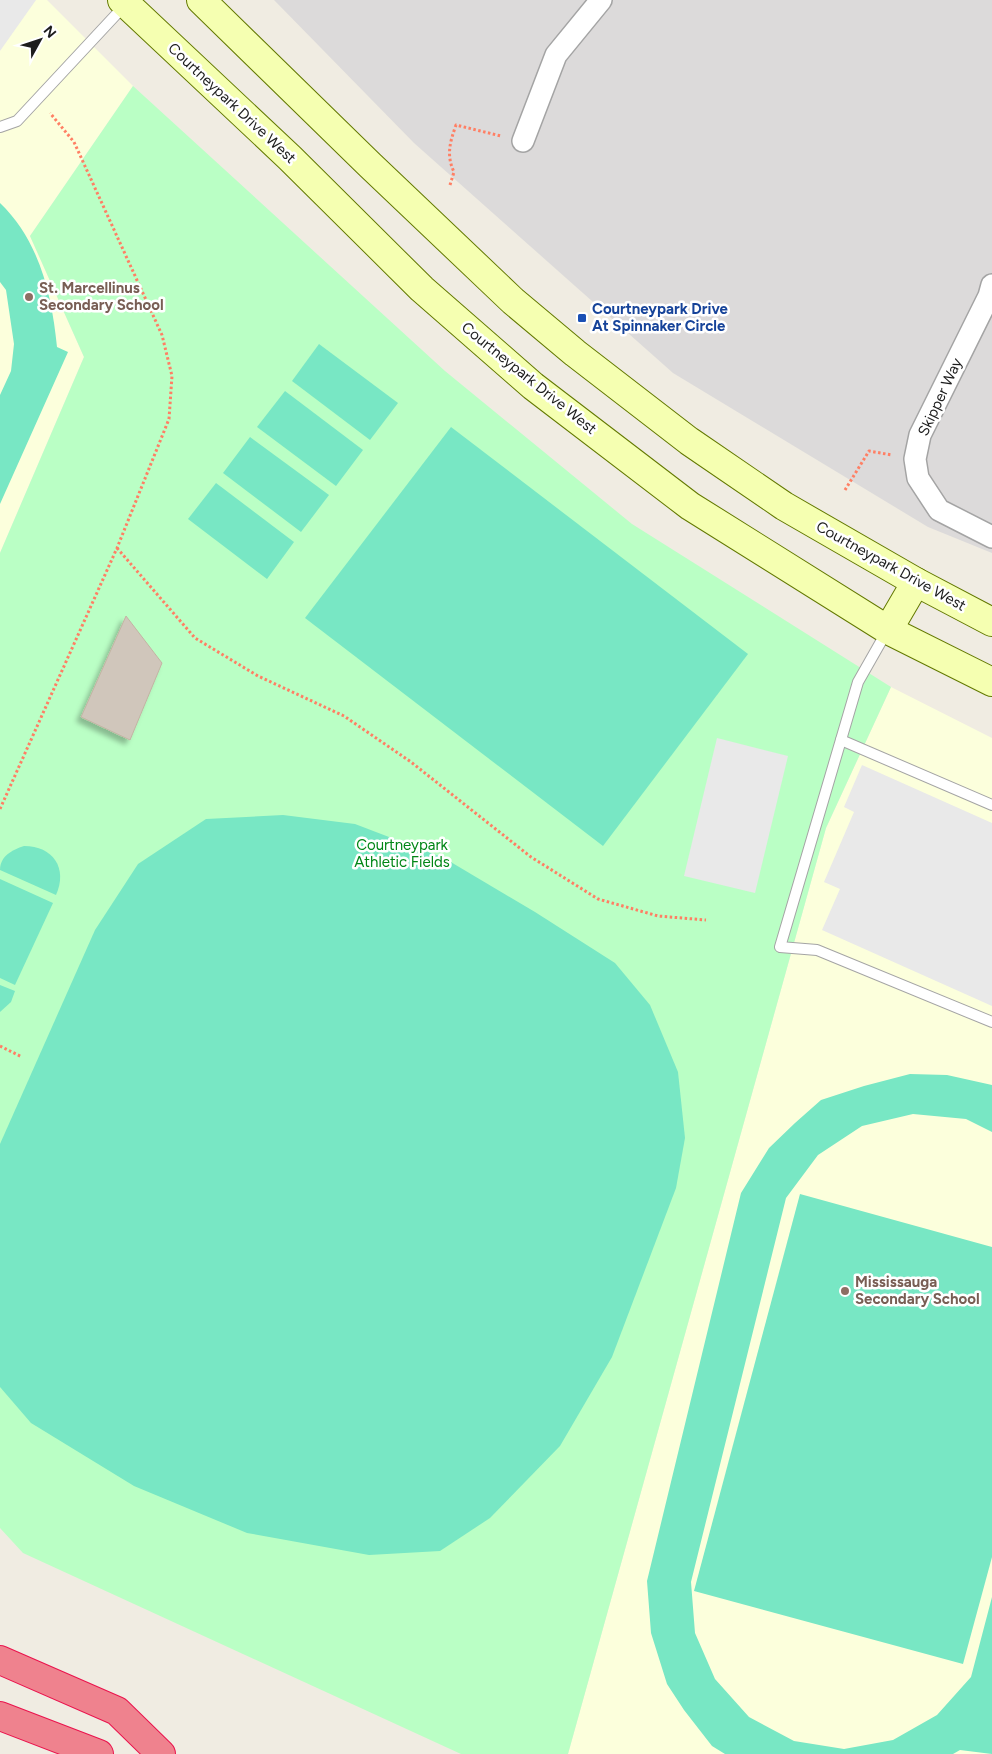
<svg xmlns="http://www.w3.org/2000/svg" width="992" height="1754" viewBox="0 0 992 1754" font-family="Figtree,sans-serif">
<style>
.residential{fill:#dcdada}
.education{fill:#fcffdc}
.park{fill:#baffc5}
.pitch{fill:#78e7c4}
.parking{fill:#e9e9e9}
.building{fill:#d0c6bb;stroke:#c3b3a3;filter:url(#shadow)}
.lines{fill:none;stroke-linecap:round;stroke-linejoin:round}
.lane-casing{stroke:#a4a4a4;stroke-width:12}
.street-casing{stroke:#a4a4a4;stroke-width:24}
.secondary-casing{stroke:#637900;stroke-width:30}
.highway-casing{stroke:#ea134d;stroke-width:30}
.path{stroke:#ff7f64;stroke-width:3;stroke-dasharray:2.5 2.5;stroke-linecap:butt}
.lane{stroke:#fff;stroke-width:10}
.street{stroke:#fff;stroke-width:21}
.secondary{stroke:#f5ffb1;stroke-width:28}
.highway{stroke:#ef828e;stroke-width:28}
.education-dot{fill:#8d6e63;stroke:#fff;stroke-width:2}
.transit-dot{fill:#1a4fb4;stroke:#fff;stroke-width:2}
.labels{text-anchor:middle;stroke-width:5;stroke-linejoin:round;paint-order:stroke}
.street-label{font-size:15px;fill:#1d1d1d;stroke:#fff}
.education-label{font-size:15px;font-weight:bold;fill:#785e54;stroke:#fff;text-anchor:start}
.transit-label{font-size:15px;font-weight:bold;fill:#164399;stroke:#fff;text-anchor:start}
.park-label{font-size:15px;fill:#018616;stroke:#fff}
</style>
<defs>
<filter id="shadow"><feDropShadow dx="-4.5" dy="4.5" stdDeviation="2.5" flood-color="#0004"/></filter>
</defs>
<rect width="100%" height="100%" fill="#f0ece2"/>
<path class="residential" d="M274,0H992V553L928,527L673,373L414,143Z"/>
<g class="education">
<path d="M0,0H47L133,86L30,236L84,357L0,553Z"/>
<path d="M891,687L992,738V1754H568L826,828Z"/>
</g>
<path class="park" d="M133,86L445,371L632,524L891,687L826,828L568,1754H461L23,1553L0,1528V553L84,357L30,236Z"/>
<g class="pitch">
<path d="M0,203C39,240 52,295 57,347L68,352L0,504V395L11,371L14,344L6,290L0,282Z"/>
<path d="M319,344L398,403L370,440L292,381Z"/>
<path d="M285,391L363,450L336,486L257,427Z"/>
<path d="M451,427L748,654L603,846L305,618Z"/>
<path d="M250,437L329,495L301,532L223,473Z"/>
<path d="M216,483L294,542L267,579L188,519Z"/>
<path d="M283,815L355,824L444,858L535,912L615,963L650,1005L678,1072L685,1138L676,1188L612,1357L560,1446L490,1518L440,1551L369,1555L247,1533L134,1486L31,1423L0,1387V1144L95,930L138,864L206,819Z"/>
<path d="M24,846C53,846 68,868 56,895L0,870C0,856 12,850 24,846Z"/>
<path d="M0,879L53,903L15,985L0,978Z"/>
<path d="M0,985L15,991L11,1002L0,1012Z"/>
<path d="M910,1074L947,1075L992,1085V1132L966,1119L913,1114L862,1126L818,1155L786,1198L691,1582L695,1633L715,1679L749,1717L794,1741L844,1749L893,1740L937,1715L971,1677L992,1597V1754L960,1750L953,1754H725L712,1746L684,1710L667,1684L651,1633L647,1581L741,1193L769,1148L795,1123L821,1100L864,1086Z"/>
<path d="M800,1194L992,1247V1557L963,1664L694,1591Z"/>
</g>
<g class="parking">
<path d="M0,0H36L0,51Z"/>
<path d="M717,738L788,756L755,893L684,876Z"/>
<path d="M862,765L992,823V1006L822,930L840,889L824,882L854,812L844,807Z"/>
</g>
<path class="building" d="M126,616L162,663L130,740L81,717Z"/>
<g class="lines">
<defs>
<g id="lane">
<path d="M0,127L17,121L125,5"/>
<path d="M887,631L858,682L780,947L817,950L992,1022"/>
<path d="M841,740L992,805"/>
</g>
<g id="street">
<path d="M523,141L556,55L601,0"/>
<path d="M992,285L989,296L920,435L915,459L918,478L939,510L992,537"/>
</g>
<g id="secondary">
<path d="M122,0L290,158L422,289L533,386L690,506L888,630L992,682"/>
<path d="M201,0L370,165L513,301L575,353L689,441L784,506L916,582L992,622"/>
<path d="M888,630L916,582"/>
</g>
<g id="highway">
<path d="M0,1660L117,1711L161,1754"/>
<path d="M0,1716L99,1754"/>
</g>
</defs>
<use href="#lane" class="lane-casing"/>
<use href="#street" class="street-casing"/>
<use href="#secondary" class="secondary-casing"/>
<use href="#highway" class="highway-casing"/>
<g class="path">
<path d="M450,185L454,172C446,155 450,142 456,125L501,136"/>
<path d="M845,490L869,451L892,455"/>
<path d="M117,548L195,638L258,676L344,716L411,762L531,857L598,899L658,916L706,920"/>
<path d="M0,809L117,548L169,419L172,376L162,335L74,142L50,113"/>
<path d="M0,1046L22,1057"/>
</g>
<use href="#lane" class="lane"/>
<use href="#street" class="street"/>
<use href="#secondary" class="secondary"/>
<use href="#highway" class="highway"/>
</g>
<g class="education-dot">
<circle cx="29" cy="297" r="5"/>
<circle cx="845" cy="1291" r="5"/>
</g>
<rect class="transit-dot" x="577" y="313" width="10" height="10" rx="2.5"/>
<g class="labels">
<g class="street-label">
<text transform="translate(232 103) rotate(43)" y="5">Courtneypark Drive West</text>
<text transform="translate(529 378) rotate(39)" y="5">Courtneypark Drive West</text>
<text transform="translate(940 397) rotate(-65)" y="5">Skipper Way</text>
<text transform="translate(891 566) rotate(29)" y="5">Courtneypark Drive West</text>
</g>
<g class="education-label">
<text x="39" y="293">St. Marcellinus<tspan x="39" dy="17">Secondary School</tspan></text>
<text x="855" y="1287">Mississauga<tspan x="855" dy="17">Secondary School</tspan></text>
</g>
<g class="transit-label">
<text x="592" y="314">Courtneypark Drive<tspan x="592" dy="17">At Spinnaker Circle</tspan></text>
</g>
<g class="park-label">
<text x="402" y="850">Courtneypark<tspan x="402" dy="17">Athletic Fields</tspan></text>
</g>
</g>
<g transform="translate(40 40) rotate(50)" stroke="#ffffff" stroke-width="4" paint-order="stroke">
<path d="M0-4L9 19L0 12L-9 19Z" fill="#1d1d1d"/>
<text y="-8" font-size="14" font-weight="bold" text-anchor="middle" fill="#1d1d1d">N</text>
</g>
</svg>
